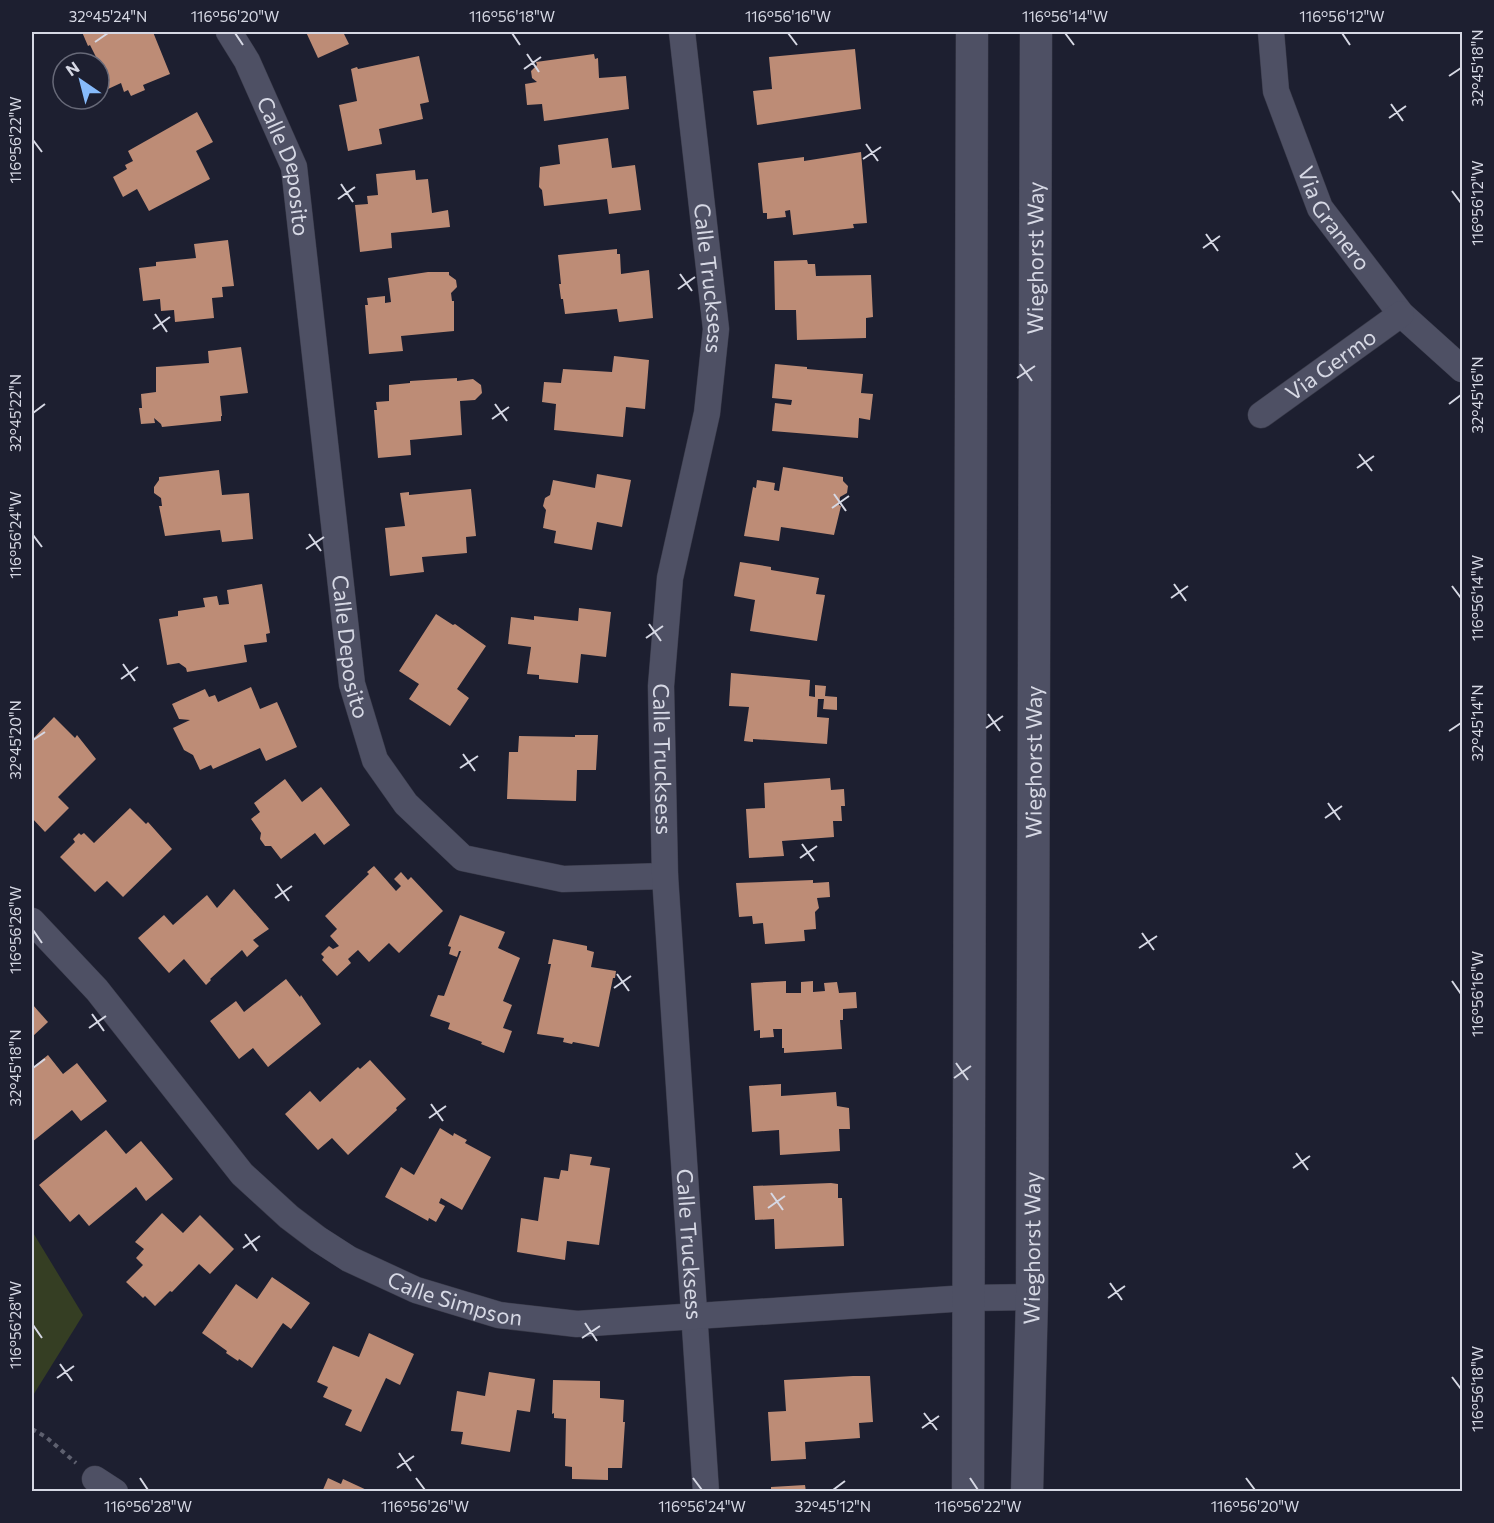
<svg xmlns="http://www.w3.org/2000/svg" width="1494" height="1523" viewBox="0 0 1494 1523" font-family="Commissioner,sans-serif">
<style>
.green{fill:#353e23}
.building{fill:#bd8c76}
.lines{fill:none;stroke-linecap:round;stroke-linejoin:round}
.minor-casing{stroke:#393a49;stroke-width:27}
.tertiary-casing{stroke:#393a49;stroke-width:33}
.path{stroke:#5e606f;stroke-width:4;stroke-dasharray:4.5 4.5;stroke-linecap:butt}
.minor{stroke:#4e5064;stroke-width:26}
.tertiary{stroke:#4e5064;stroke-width:32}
.ticks{fill:none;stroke:#d6d8e4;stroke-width:2}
.labels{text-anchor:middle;stroke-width:6;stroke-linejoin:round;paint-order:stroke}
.street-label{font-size:22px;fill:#d6d8e4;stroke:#1d1f30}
.neatline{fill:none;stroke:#d6d8e4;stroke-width:2}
.ticks-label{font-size:15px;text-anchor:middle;fill:#d6d8e4}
</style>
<rect width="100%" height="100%" fill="#1d1f30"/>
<path class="green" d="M32,1231L83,1315L32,1397Z"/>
<g class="building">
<path d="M82,32H153L170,74L143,85L145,90L131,96L128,90L124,92L121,83L108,89L99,63L90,45L88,46Z"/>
<path d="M306,32H343L349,44L318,58Z"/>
<path d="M855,49L861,109L757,125L753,91L772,89L769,57Z"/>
<path d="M594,54L595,59L598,58L599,78L626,76L629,109L544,121L542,104L527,105L525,84L537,82L532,78L531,71L537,65L536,62Z"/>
<path d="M419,56L429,102L420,104L423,119L379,129L382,144L348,151L339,105L357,101L351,69L357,67L358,69Z"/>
<path d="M197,112L213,142L196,151L210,179L149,211L137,189L123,197L113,177L127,169L125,165L133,161L128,151Z"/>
<path d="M608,138L612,168L635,165L641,210L609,214L607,199L544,206L542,190L539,187L540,167L560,164L558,145Z"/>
<path d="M861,152L867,223L853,224L854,228L793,235L790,210L785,211L786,217L767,219V213H763L758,163L804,157V161Z"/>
<path d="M415,170L416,180L428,179L432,213L448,210L450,227L391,233L392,248L360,252L355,205L368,204L367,196L378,195L376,174Z"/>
<path d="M228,240L234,286L222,287L223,297L212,298L214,318L175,322L174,310L161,311L160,299L143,301L139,268L156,266V262L196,258L194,244Z"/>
<path d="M617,249V254H620L621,274L649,270L653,318L619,322L617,309L565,314L563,299H561L559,284H561L558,255Z"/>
<path d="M807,260L808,264H815L816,276L871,275L873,317L866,318V338L797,340L796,310H775L774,261Z"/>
<path d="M428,272H449V275L456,280L457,287L451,293L452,301H454V331L401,336L403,351L369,354L365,305H368L367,298L385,296V303L391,302L388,278Z"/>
<path d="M241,347L248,393L220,396L222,416H221V421L162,427L161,424L154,418L155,423L141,424L139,408H142L141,394L156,392V367L209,363L208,351Z"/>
<path d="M614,356L649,360L645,409L626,407L623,437L554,430L556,404L542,402L544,382L561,383L563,369L612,372Z"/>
<path d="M775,364L807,367V369L863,374L861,393L873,394L870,420L859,418L858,438L772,431L775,403L791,405L792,400L772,398Z"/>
<path d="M457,378V381L473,379L481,385L482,393L475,400L460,401L462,435L410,440L411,455L378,458L374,410H377L376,402L389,401V385L410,383V381Z"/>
<path d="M783,467L843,477V481L848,486L847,493L840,497L839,505L841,506L834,535L781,527L779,541L744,536L753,487L756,488L757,480L775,483L774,490L779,491Z"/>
<path d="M219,470L222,495L249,493L253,539L222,542L220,530L165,536L159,506H162L161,498L154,493V487L159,480V477Z"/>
<path d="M597,474L631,480L622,527L597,522L592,550L554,543L556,531L543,528L546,510L543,506L545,498L550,495L553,480L595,488Z"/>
<path d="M471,489L476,536L466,537L467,553L422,557L424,572L390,576L385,528L405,526L400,493L409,492V495Z"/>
<path d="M740,562L771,567V570L819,578L816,594L825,595L817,641L750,631L755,600L734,596Z"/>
<path d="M262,584L270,633L266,634L267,642L244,645L247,662L187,672L186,668L179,663L167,665L159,619L178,616V611L205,607L203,598L217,596L219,605L229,604L227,590Z"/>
<path d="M579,608L611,612L606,657L581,654L578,683L539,679V675L527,674L531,647L508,644L511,617L534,620V616L578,621Z"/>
<path d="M436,614L453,625L455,624L486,646L457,689L469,698L450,726L409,699L419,684L399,671Z"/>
<path d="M731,673L810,680L809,696L815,697V685L826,686L825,696L837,697V710L823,709L824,699H818L817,717L829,718L827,744L753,739V742L744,741L749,707L729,706Z"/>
<path d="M251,687L260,709L277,702L297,747L266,761L260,748L213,769L211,765L200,770L193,755L184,750L173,728L190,720L179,719L172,704L205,689L209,697L215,695L218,702Z"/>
<path d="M54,717L75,738L77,735L96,759L58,797L69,808L45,832L32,818V740Z"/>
<path d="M575,735H598L596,770H577L576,801L507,799L509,752H518L519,736L575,737Z"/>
<path d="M830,778L831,790L844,789L845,806H841L842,821H833L834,837L782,841L784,856L749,858L746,809L765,808L764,783Z"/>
<path d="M285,779L302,802L321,787L350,825L324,845L315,833L281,859L271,846H265L260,839L261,833L251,819L260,812L254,803Z"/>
<path d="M130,808L146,824L148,822L172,849L123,897L107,881L95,892L60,857L75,842L73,839L79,833L81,835L84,833L94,843Z"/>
<path d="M374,866L396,891L401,886L394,879L401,872L408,880L411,877L443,911L399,953L389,943L369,962L358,950L348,959L351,963L337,976L322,960L324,957L321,954L329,946L333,949L339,946L330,936L337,929L325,916L369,874L367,872Z"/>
<path d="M813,880V883L829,882L830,897L817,898L819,908L815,912L816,929L804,930L805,941L765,944L763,923L753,924L752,916L739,917L736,883Z"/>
<path d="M234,889L269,929L253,940L259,946L247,957L242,950L210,979L211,980L206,985L184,959L169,973L138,938L164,915L173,925L207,895L217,908Z"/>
<path d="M460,915L505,932L498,948L520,958L503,1001L512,1005L503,1028L512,1031L504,1053L481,1044L482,1042L448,1029L450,1023L430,1016L438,995L444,996L461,951H459L457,957L449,954L451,947L448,946Z"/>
<path d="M553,939L587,946V950L594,952L591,967L616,971L615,978H613L599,1047L573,1042L572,1044L563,1042L564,1038L537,1034L551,964H548Z"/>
<path d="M286,979L300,997L301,995L321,1024L268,1067L253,1048L239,1059L210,1021L236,1001L244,1012Z"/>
<path d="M786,981V993H801V982L813,981V992L825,991L824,983L837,982L839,993L856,992L857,1008L843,1009V1020H840L842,1049L784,1053V1048H782V1029H773L774,1037L760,1038V1030L754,1031L751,983Z"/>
<path d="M32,1004L48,1022L32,1037Z"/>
<path d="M48,1055L63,1074L77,1063L107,1101L81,1121L72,1110L32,1142V1068Z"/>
<path d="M370,1060L406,1099L396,1108L397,1110L348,1155L332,1138L318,1150L285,1114L310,1091L320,1102L358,1067L360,1069Z"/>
<path d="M781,1084V1096L836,1092L837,1106L849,1108L850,1129H839L840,1151L780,1155L779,1130L752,1132L749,1086Z"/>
<path d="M440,1128L453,1136L454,1133L467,1140L465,1143L491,1157L462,1210L441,1198L439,1203L445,1206L436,1222L429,1218L428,1221L385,1197L401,1167L414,1175Z"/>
<path d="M106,1130L126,1154L141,1141L173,1179L146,1201L136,1187L89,1226L79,1214L70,1222L39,1185Z"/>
<path d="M570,1154L592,1157L590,1165L610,1168L599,1245L567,1241L565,1260L517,1252L521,1218L538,1221L544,1177L559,1179L561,1170L568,1171Z"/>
<path d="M831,1183L838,1184V1198H842L844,1246L775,1249L774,1219L755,1220L753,1186Z"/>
<path d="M162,1213L183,1233L200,1215L234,1249L210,1274L199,1264L172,1292L170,1291L155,1306L145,1296L143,1298L126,1282L143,1265L136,1258L144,1249L135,1242Z"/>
<path d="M272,1277L310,1303L291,1329L283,1323L252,1368L239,1359L238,1361L226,1353L227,1351L202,1333L236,1284L257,1299Z"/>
<path d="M369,1333L414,1354L400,1385L386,1378L361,1432L345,1425L352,1410L323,1397L328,1387L317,1382L333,1346L359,1357Z"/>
<path d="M489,1372L535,1379L530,1412L517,1410L510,1452L461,1444L463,1432L451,1431L457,1391L485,1396Z"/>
<path d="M853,1376H870L873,1422L859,1423L860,1438L805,1442L806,1459L771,1461L768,1412L786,1411L784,1380Z"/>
<path d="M553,1380L600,1381V1398L624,1400L623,1422H625L622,1468H608V1480L572,1479V1467L565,1466L566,1419L554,1418V1413L552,1414Z"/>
<path d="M328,1478L341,1484L343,1479L371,1492H322Z"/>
<path d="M805,1485L806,1492H771V1487Z"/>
</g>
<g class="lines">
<defs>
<g id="minor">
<path id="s1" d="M229,32L247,61L294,167L352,684L375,760L406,804L463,858L563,879L665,876"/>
<path id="s2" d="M682,32L716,329L707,413L670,578L661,686L665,876L706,1492"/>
<path id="s3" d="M1271,32L1276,91L1320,208L1401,314L1462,369"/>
<path id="s4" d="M1261,415L1401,314"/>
<path id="s5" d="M32,921L97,990L242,1174L289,1217L318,1239L349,1259L416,1290L499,1315L577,1324L967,1298L1032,1297"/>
<path d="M95,1479L115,1492"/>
</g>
<g id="tertiary">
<path d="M968,1492L972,32"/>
<path id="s6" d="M1027,1492L1032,1297L1036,32"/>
</g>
</defs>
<use href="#minor" class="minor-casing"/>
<use href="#tertiary" class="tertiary-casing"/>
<path class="path" d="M32,1429L46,1437L76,1463"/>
<use href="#minor" class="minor"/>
<use href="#tertiary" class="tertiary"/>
</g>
<path class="ticks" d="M235,33L243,45M512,33L520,45M788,33L797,45M1065,33L1074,45M1342,33L1350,45M95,42L108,33M527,54L539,72M524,69L541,57M1449,76L1461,68M1391,104L1403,121M1389,118L1406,106M33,140L42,152M866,144L878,161M863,159L881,147M341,184L353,202M1452,191L1461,203M338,199L355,187M1206,234L1218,251M1203,248L1220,236M680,274L692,291M678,289L695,277M155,314L167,332M153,329L170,317M1020,364L1032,381M1017,378L1035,366M495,404L507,421M1449,404L1461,395M33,413L45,404M492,419L509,407M1359,454L1372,471M1357,468L1374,456M834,494L846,511M832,508L849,496M309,534L321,551M33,535L42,547M306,549L324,537M1174,584L1186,601M1452,586L1461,598M1171,598L1188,586M649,624L661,641M646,638L663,626M123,664L135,681M121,679L138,667M988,714L1000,731M986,728L1003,716M1449,731L1461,723M33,740L45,732M463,754L475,771M460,768L478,756M1328,803L1340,820M1325,818L1342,806M802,844L814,861M800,858L817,846M277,884L289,901M275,898L292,886M33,930L42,943M1142,933L1154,950M1139,948L1157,936M617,974L629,991M1452,981L1461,994M614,988L631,976M92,1014L104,1031M89,1028L106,1016M956,1063L968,1080M33,1068L45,1059M954,1078L971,1066M431,1104L443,1121M429,1118L446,1106M1296,1153L1308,1170M1293,1168L1310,1156M771,1193L783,1210M768,1208L785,1196M245,1234L257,1251M243,1248L260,1236M1110,1283L1122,1300M1108,1298L1125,1286M585,1323L597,1341M33,1325L42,1338M582,1338L600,1326M60,1364L72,1381M1452,1377L1461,1389M57,1378L74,1366M924,1413L937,1430M922,1428L939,1416M399,1453L411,1471M397,1468L414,1456M140,1478L148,1490M416,1478L425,1490M693,1478L702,1490M970,1478L978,1490M1246,1478L1255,1490M833,1490L845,1481"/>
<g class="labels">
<g class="street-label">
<text dy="8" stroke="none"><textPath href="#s1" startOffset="147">Calle Deposito</textPath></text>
<text dy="8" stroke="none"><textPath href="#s3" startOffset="200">Via Granero</textPath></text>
<text dy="8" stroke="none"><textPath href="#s6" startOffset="1234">Wieghorst Way</textPath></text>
<text dy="8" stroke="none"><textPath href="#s2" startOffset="248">Calle Trucksess</textPath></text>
<text dy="8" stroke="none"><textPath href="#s4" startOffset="86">Via Germo</textPath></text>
<text dy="8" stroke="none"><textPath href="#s1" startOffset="633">Calle Deposito</textPath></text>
<text dy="8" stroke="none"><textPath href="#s2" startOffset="734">Calle Trucksess</textPath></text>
<text dy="8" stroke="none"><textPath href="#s6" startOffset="730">Wieghorst Way</textPath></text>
<text dy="8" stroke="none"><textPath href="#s2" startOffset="1220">Calle Trucksess</textPath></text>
<text dy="8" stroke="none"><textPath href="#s6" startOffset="244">Wieghorst Way</textPath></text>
<text dy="8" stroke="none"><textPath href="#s5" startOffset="580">Calle Simpson</textPath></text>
</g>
</g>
<rect width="1494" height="1523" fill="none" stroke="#1d1f30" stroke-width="66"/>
<g transform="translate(81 81) rotate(325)"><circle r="28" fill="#1d1f30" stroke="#676978" stroke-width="1.5"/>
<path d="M0-4.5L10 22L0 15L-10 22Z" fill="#87bbfb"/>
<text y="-9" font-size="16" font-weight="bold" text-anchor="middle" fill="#d6d8e4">N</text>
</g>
<rect x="33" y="33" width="1428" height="1457" class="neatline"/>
<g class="ticks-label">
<text x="108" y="22">32°45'24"N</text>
<text x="235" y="22">116°56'20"W</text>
<text x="512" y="22">116°56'18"W</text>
<text x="788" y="22">116°56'16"W</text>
<text x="1065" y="22">116°56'14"W</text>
<text x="1342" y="22">116°56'12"W</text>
<text transform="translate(1478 68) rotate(-90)" y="5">32°45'18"N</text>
<text transform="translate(16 140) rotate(-90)" y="5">116°56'22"W</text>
<text transform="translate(1478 203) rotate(-90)" y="5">116°56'12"W</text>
<text transform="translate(1478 395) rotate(-90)" y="5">32°45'16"N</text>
<text transform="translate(16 413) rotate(-90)" y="5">32°45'22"N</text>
<text transform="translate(16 535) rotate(-90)" y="5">116°56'24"W</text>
<text transform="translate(1478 598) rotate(-90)" y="5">116°56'14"W</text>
<text transform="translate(1478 723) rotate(-90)" y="5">32°45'14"N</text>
<text transform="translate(16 740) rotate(-90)" y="5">32°45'20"N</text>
<text transform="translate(16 930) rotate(-90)" y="5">116°56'26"W</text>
<text transform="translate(1478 994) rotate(-90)" y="5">116°56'16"W</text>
<text transform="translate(16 1068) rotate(-90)" y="5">32°45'18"N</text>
<text transform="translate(16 1325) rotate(-90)" y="5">116°56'28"W</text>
<text transform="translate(1478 1389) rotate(-90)" y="5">116°56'18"W</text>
<text x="148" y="1512">116°56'28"W</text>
<text x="425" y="1512">116°56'26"W</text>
<text x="702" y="1512">116°56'24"W</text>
<text x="833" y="1512">32°45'12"N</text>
<text x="978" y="1512">116°56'22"W</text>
<text x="1255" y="1512">116°56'20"W</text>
</g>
</svg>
